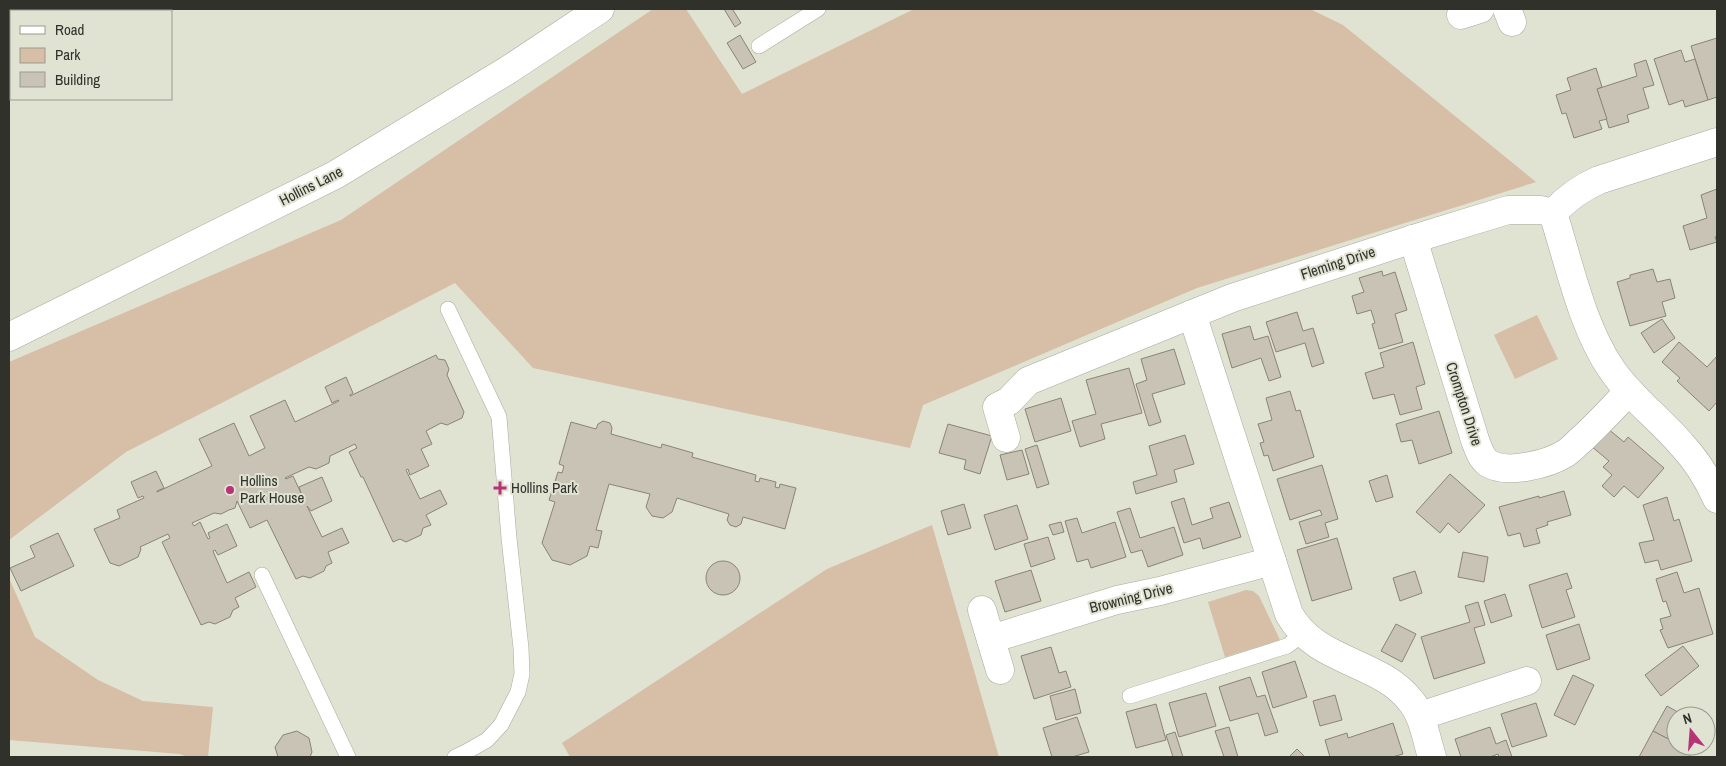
<svg xmlns="http://www.w3.org/2000/svg" width="1726" height="766" viewBox="0 0 1726 766" font-family="'Archivo Narrow',sans-serif">
<style>
.green{fill:#d7bea6}
.building{fill:#c9c3b5;stroke:#8a8476}
.lines{fill:none;stroke-linecap:round;stroke-linejoin:round}
.service-casing{stroke:#a8aa9b;stroke-width:16}
.minor-casing{stroke:#a8aa9b;stroke-width:29}
.tertiary-casing{stroke:#a8aa9b;stroke-width:29}
.service{stroke:#fff;stroke-width:15}
.minor{stroke:#fff;stroke-width:28}
.tertiary{stroke:#fff;stroke-width:28}
.poi-dot{fill:#b73277;stroke:#e0e2d2;stroke-width:2}
.labels{text-anchor:middle;stroke-width:4;stroke-linejoin:round;paint-order:stroke}
.street-label{font-size:15px;fill:#30312b;stroke:#e0e2d2}
.poi-label{font-size:15px;fill:#30312b;stroke:#e0e2d2;text-anchor:start}
</style>
<rect width="100%" height="100%" fill="#e0e2d2"/>
<g class="green">
<path d="M653,9H686L742,94L914,9H1310L1343,25L1536,182L1197,288L923,405L910,448L533,368L455,283L126,452L9,540V362L341,220Z"/>
<path d="M1537,315L1558,359L1515,379L1494,335Z"/>
<path d="M932,525L999,757H570L562,743L827,569Z"/>
<path d="M9,578L35,637L98,680L143,701L213,707L208,757H187L180,754L9,740Z"/>
<path d="M1246,590L1253,591L1259,596L1280,640L1225,657L1208,602Z"/>
</g>
<g class="building">
<path d="M724,9H735L733,10L741,23L735,27Z"/>
<path d="M740,35L756,62L743,69L727,43Z"/>
<path d="M1717,38V97L1708,100L1691,46Z"/>
<path d="M1681,50L1685,62L1695,59L1708,100L1685,107L1683,100L1669,105L1654,59Z"/>
<path d="M1646,60L1654,85L1643,88L1649,108L1627,115L1629,122L1609,128L1597,89L1637,76L1634,64Z"/>
<path d="M1596,68L1602,87L1597,89L1607,119L1599,121L1602,129L1574,138L1566,113L1562,114L1556,95L1571,90L1567,78Z"/>
<path d="M1717,189V236L1715,237L1717,242L1690,250L1683,226L1707,218L1701,195Z"/>
<path d="M1653,269L1657,282L1670,279L1675,298L1662,302L1666,316L1630,326L1617,282L1630,278V275Z"/>
<path d="M1382,271L1383,276L1395,272L1407,310L1395,314L1403,342L1379,349L1372,324L1375,323L1371,310L1357,314L1352,296L1364,292L1359,278Z"/>
<path d="M1297,312L1303,331L1313,328L1324,363L1312,367L1305,343L1276,352L1266,322Z"/>
<path d="M1662,319L1675,338L1654,353L1641,333Z"/>
<path d="M1250,326L1254,340L1268,336L1281,377L1269,381L1261,358L1232,368L1222,334Z"/>
<path d="M1413,342L1425,384L1416,387L1422,409L1400,415L1394,394L1373,399L1365,373L1384,367L1380,353Z"/>
<path d="M1679,342L1707,367L1717,356V402L1709,411L1677,381L1680,378L1662,362Z"/>
<path d="M1174,349L1185,384L1152,394L1161,422L1149,426L1136,384L1147,380L1141,359Z"/>
<path d="M436,355L438,359L445,360L449,369L447,375L464,412L462,418L447,425L441,423L426,431L432,444L421,449L429,466L410,475L408,469L406,470L420,499L440,490L447,504L426,515L431,525L423,528L421,535L406,542L400,539L393,542L363,477H361L349,452L357,448L355,444L330,456L329,463L316,469L309,467L285,478L286,479L293,476L301,493L299,487L322,477L332,501L311,511L307,506L322,537L342,528L349,543L328,552L332,563L326,566L324,571L310,578L303,576L296,579L267,520L250,528L237,501L235,508L229,510L221,514L214,513L192,523L194,526L200,522L208,539L210,538L208,533L227,524L237,546L218,555L215,550L213,551L215,556L227,583L249,572L256,587L235,598L239,607L233,610L230,617L215,624L209,622L201,625L162,542L170,538L168,534L140,547L141,549L138,557L119,566L110,563L94,529L120,518L117,510L144,498L143,496L138,498L131,482L156,471L164,488L157,491V492L212,466L199,439L234,423L249,456L265,448L250,416L285,400L295,422L339,401L338,400L332,403L325,387L346,377L353,393L350,395V396Z"/>
<path d="M1129,368L1142,413L1101,424L1105,439L1080,447L1072,421L1096,414L1086,380Z"/>
<path d="M1290,391L1296,411L1300,410L1314,457L1273,471L1268,455L1264,456L1260,443L1264,442L1258,424L1272,420L1266,398Z"/>
<path d="M1061,398L1071,431L1035,442L1025,409Z"/>
<path d="M1439,411L1452,453L1419,464L1412,440L1401,442L1396,424Z"/>
<path d="M603,421L610,423L612,428L611,434L661,448L662,444L693,453L692,457L756,475L755,481L759,482L760,478L776,482L775,487L779,488L780,484L796,488L785,529L743,517L741,524L736,527L730,525L727,520L729,514L677,498L672,512L663,518L652,516L646,507L650,494L609,484L596,530L602,531L598,548L590,546L587,556L570,565L552,560L542,543L555,502L549,500L558,472L562,473L564,466L559,464L571,422L596,429L598,424Z"/>
<path d="M948,424L992,436L980,474L964,469L966,460L939,453Z"/>
<path d="M1607,428L1624,442L1628,437L1664,468L1638,498L1624,486L1614,497L1602,486L1612,475L1603,467L1609,461L1591,446Z"/>
<path d="M1185,435L1194,464L1174,470L1177,482L1136,494L1133,482L1157,475L1149,446Z"/>
<path d="M1037,445L1049,484L1037,488L1025,449Z"/>
<path d="M1022,450L1029,474L1007,480L1000,455Z"/>
<path d="M1322,465L1338,519L1325,523L1329,537L1306,544L1299,522L1322,515L1320,510L1290,520L1277,479Z"/>
<path d="M1450,474L1485,505L1459,533L1448,523L1440,533L1416,512Z"/>
<path d="M1387,475L1393,497L1376,502L1369,481Z"/>
<path d="M1564,491L1571,515L1547,522L1548,525L1536,529L1540,543L1524,547L1520,533L1508,536L1499,507L1539,496V498Z"/>
<path d="M1667,497L1674,521L1679,519L1692,561L1661,570L1658,560L1645,563L1639,543L1654,540L1643,505Z"/>
<path d="M1184,498L1192,525L1213,518L1210,508L1229,502L1241,537L1203,549L1200,538L1184,543L1171,502Z"/>
<path d="M964,504L971,528L948,535L941,511Z"/>
<path d="M1017,505L1028,539L995,550L984,515Z"/>
<path d="M1130,508L1140,538L1174,527L1183,555L1148,567L1142,550L1131,553L1117,512Z"/>
<path d="M1077,518L1082,533L1115,522L1126,557L1091,568L1088,559L1077,562L1065,521Z"/>
<path d="M1061,522L1064,532L1053,535L1049,525Z"/>
<path d="M58,533L74,566L21,591L10,568L35,557L30,546Z"/>
<path d="M1048,537L1055,559L1031,567L1024,544Z"/>
<path d="M1337,538L1352,589L1312,601L1297,550Z"/>
<path d="M1463,552L1488,557L1484,582L1458,577Z"/>
<circle cx="723" cy="578" r="17"/>
<path d="M1031,570L1041,601L1005,612L995,581Z"/>
<path d="M1415,571L1422,593L1400,601L1393,578Z"/>
<path d="M1677,572L1684,593L1699,588L1713,634L1668,648L1660,630L1663,629L1660,619L1671,616L1666,601L1663,602L1656,579Z"/>
<path d="M1567,573L1572,588L1566,590L1575,617L1542,628L1529,585Z"/>
<path d="M1505,594L1512,616L1491,623L1484,601Z"/>
<path d="M1478,602L1485,625L1474,628L1485,663L1434,679L1421,637L1470,622L1465,606Z"/>
<path d="M1396,624L1416,634L1402,662L1381,651Z"/>
<path d="M1579,624L1590,659L1557,670L1546,635Z"/>
<path d="M1683,646L1699,666L1661,696L1645,675Z"/>
<path d="M1051,647L1059,673L1066,671L1071,687L1034,699L1021,656Z"/>
<path d="M1295,661L1307,697L1273,708L1262,672Z"/>
<path d="M1573,675L1594,685L1575,725L1554,715Z"/>
<path d="M1250,677L1257,697L1265,695L1278,732L1265,736L1258,713L1230,721L1219,687Z"/>
<path d="M1075,689L1081,713L1056,720L1050,696Z"/>
<path d="M1206,693L1216,726L1179,737L1169,703Z"/>
<path d="M1335,695L1342,720L1320,726L1313,701Z"/>
<path d="M1536,703L1547,736L1512,747L1501,714Z"/>
<path d="M1156,704L1166,740L1136,748L1126,712Z"/>
<path d="M1667,706L1685,716H1676V743L1653,731Z"/>
<path d="M1077,717L1089,752L1072,757H1052L1043,728Z"/>
<path d="M1393,723L1403,754L1392,757H1330L1325,740L1347,733L1348,738Z"/>
<path d="M1229,727L1238,757H1224L1215,731Z"/>
<path d="M1490,727L1496,744L1506,740L1512,757H1499L1498,754L1490,757H1461L1455,739Z"/>
<path d="M297,731L309,738L312,752L310,757H278L275,747L283,735Z"/>
<path d="M1653,731L1676,743V746H1682L1692,751L1689,757H1639Z"/>
<path d="M1175,732L1183,757H1173L1166,735Z"/>
<path d="M1297,749L1305,757H1289Z"/>
</g>
<g class="lines">
<defs>
<g id="service">
<path d="M759,46L818,9"/>
<path d="M448,309L499,417L509,538L521,648L522,674L518,692L501,725L487,740L466,752L455,757"/>
<path d="M262,575L348,757"/>
<path d="M1130,696L1287,646L1303,634"/>
</g>
<g id="minor">
<path d="M1507,9L1512,22"/>
<path d="M1461,15L1480,9"/>
<path d="M1553,213C1569,263 1582,327 1612,370C1631,398 1660,419 1682,445C1697,461 1708,479 1717,499"/>
<path d="M1413,239L1475,440C1478,448 1481,458 1488,463C1506,475 1549,464 1566,453C1572,449 1577,443 1583,438C1599,423 1614,407 1629,391"/>
<path d="M1192,314L1289,614C1316,663 1378,660 1410,700C1423,715 1426,738 1432,757"/>
<path d="M1006,438L997,407L1009,401L1028,381L1232,298L1413,239L1508,210H1541L1553,213C1567,198 1580,188 1599,180L1717,142"/>
<path d="M982,610L1000,670"/>
<path d="M991,639L1117,600L1160,591L1272,561"/>
<path d="M1420,716L1527,681"/>
</g>
<path id="tertiary" d="M9,337L335,175L508,70L600,9"/>
</defs>
<use href="#service" class="service-casing"/>
<use href="#minor" class="minor-casing"/>
<use href="#tertiary" class="tertiary-casing"/>
<use href="#service" class="service"/>
<use href="#minor" class="minor"/>
<use href="#tertiary" class="tertiary"/>
</g>
<g class="poi-dot">
<path d="M497.5 480.5h5v5h5v5h-5v5h-5v-5h-5v-5h5z"/>
<circle cx="230" cy="490" r="5"/>
</g>
<g class="labels">
<g class="street-label">
<text transform="translate(311 186) rotate(-27)" y="5">Hollins Lane</text>
<text transform="translate(1338 263) rotate(-18)" y="5">Fleming Drive</text>
<text transform="translate(1464 404) rotate(72)" y="5">Crompton Drive</text>
<text transform="translate(1131 598) rotate(-14)" y="5">Browning Drive</text>
</g>
<g class="poi-label">
<text x="240" y="486">Hollins<tspan x="240" dy="17">Park House</tspan></text>
<text x="511" y="493">Hollins Park</text>
</g>
</g>
<rect width="1726" height="766" fill="none" stroke="#30312b" stroke-width="20"/>
<rect x="10" y="10" width="162" height="90" fill="#e0e2d2" stroke="#9a9b8f"/>
<rect x="20" y="26" width="25" height="8" fill="#ffffff" stroke="#9a9b8f"/>
<text x="55" y="35" font-size="15" fill="#30312b">Road</text>
<rect x="20" y="48" width="25" height="15" fill="#d7bea6" stroke="#9a9b8f"/>
<text x="55" y="60" font-size="15" fill="#30312b">Park</text>
<rect x="20" y="72" width="25" height="15" fill="#c9c3b5" stroke="#9a9b8f"/>
<text x="55" y="85" font-size="15" fill="#30312b">Building</text>
<g transform="translate(1691 731) rotate(343)"><circle r="24" fill="#e0e2d2" stroke="#9a9b8f"/>
<path d="M0-4L9 19L0 12L-9 19Z" fill="#b73277"/>
<text y="-8" font-size="14" font-weight="bold" text-anchor="middle" fill="#30312b">N</text>
</g>
</svg>
